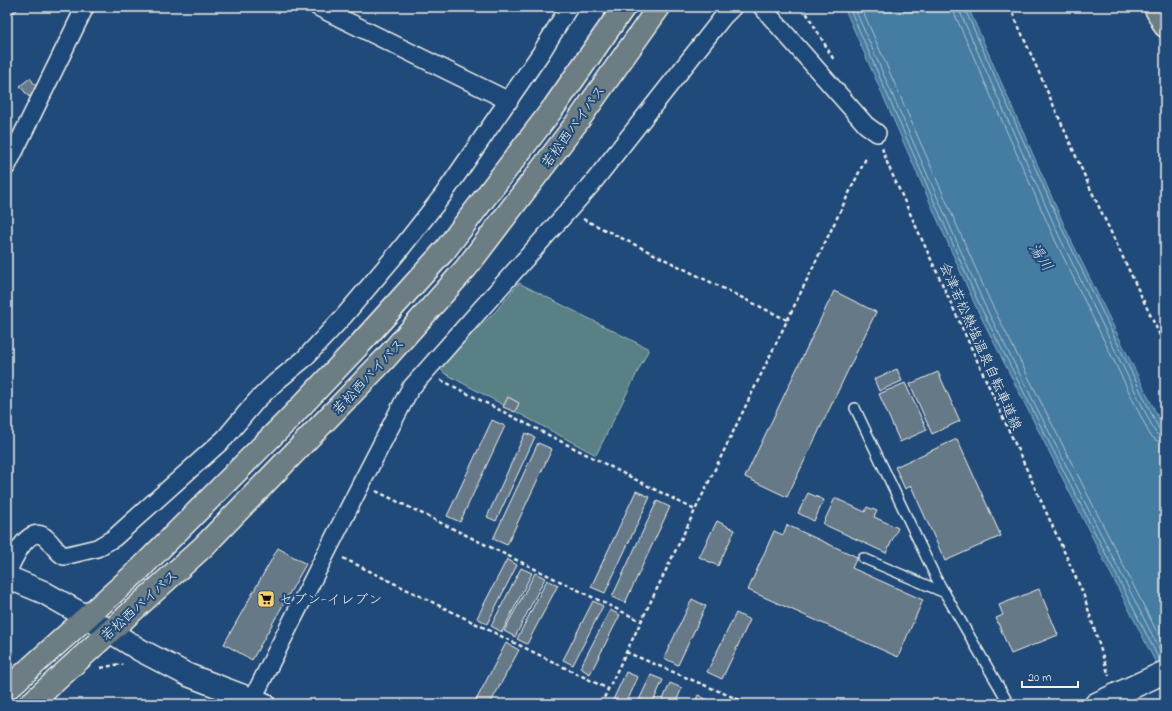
<svg xmlns="http://www.w3.org/2000/svg" width="1172" height="711" viewBox="0 0 1172 711" font-family="'Indie Flower','Klee One',sans-serif">
<style>
.green{fill:#598085;stroke:#a6b8b6}
.water{fill:#457ba2;stroke:#8baabe}
.lines{fill:none;stroke-linecap:round;stroke-linejoin:round}
.shore{stroke:#aec2cc;stroke-width:1}
.building{fill:#667987;stroke:#f4f1e8}
.lane-casing{stroke:#f4f1e8;stroke-width:12}
.street-casing{stroke:#f4f1e8;stroke-width:20}
.secondary-casing{stroke:#f4f1e8;stroke-width:25}
.primary-casing{stroke:#f4f1e8;stroke-width:25}
.highway-casing{stroke:#f4f1e8;stroke-width:25}
.path{stroke:#f4f1e8;stroke-width:2.5;stroke-dasharray:4 3;stroke-linecap:butt}
.lane{stroke:#1f4a7a;stroke-width:9}
.street{stroke:#1f4a7a;stroke-width:17}
.secondary{stroke:#1f4a7a;stroke-width:22}
.primary{stroke:#6c7e84;stroke-width:22}
.highway{stroke:#6c7e84;stroke-width:22}
.labels{text-anchor:middle;stroke-width:4;stroke-linejoin:round;paint-order:stroke}
.street-label{font-size:14px;fill:#f4f1e8;stroke:#1f4a7a}
.poi-label{font-size:14px;fill:#f4f1e8;stroke:#1f4a7a;text-anchor:start}
.water-label{font-size:15px;font-style:italic;fill:#dadfde;stroke:#1f4a7a}
</style>
<rect width="100%" height="100%" fill="#1f4a7a"/>
<filter id="ink" filterUnits="userSpaceOnUse"><feTurbulence type="fractalNoise" baseFrequency=".025" numOctaves="2"/><feDisplacementMap in="SourceGraphic" scale="8" xChannelSelector="R" yChannelSelector="G"/><feConvolveMatrix kernelMatrix="1 2 1 2 8 2 1 2 1" color-interpolation-filters="sRGB"/></filter>
<g filter="url(#ink)">
<path class="green" d="M519,283L649,349L596,455L444,373L438,366L495,312Z"/>
<path class="water" d="M844,7H968L1068,234L1165,431V681L976,307Z"/>
<g class="lines">
<g class="shore">
<path d="M849,7L980,306L1160,661"/>
<path d="M854,7L984,304L1165,660"/>
<path d="M861,7L990,301L1165,648"/>
<path d="M953,7L955,15L1055,240L1150,435L1157,441L1165,443"/>
<path d="M959,7L960,12L1060,238L1155,432L1159,436L1165,437"/>
<path d="M964,7L1065,235L1159,429L1162,431L1165,432"/>
</g>
</g>
<g class="building">
<path d="M8,7H20L14,13Z"/>
<path d="M30,78L39,90L29,97L20,86Z"/>
<path d="M834,291L876,312L787,497L745,477Z"/>
<path d="M897,369L902,381L879,391L874,379Z"/>
<path d="M938,372L960,421L932,434L910,384Z"/>
<path d="M905,383L927,430L900,442L879,394Z"/>
<path d="M508,397L519,403L515,412L503,407Z"/>
<path d="M492,420L505,426L460,522L447,516Z"/>
<path d="M525,433L535,437L496,521L487,517Z"/>
<path d="M957,439L1001,536L945,561L911,486L905,489L895,467Z"/>
<path d="M538,443L552,449L507,545L493,539Z"/>
<path d="M636,491L650,497L605,593L591,587Z"/>
<path d="M808,493L824,500L814,521L798,513Z"/>
<path d="M835,498L865,512L867,507L877,511L874,517L898,528L886,553L823,524Z"/>
<path d="M657,501L670,507L625,603L612,597Z"/>
<path d="M717,521L735,530L718,566L699,557Z"/>
<path d="M787,525L857,557L852,568L923,600L898,657L748,590L774,531L783,535Z"/>
<path d="M278,548L306,564L252,660L224,644Z"/>
<path d="M507,559L517,565L487,624L477,618Z"/>
<path d="M521,568L532,573L502,632L491,626Z"/>
<path d="M535,573L545,578L515,637L504,631Z"/>
<path d="M547,580L558,585L527,644L517,639Z"/>
<path d="M1039,589L1058,635L1011,654L996,618L1003,615L999,605Z"/>
<path d="M692,599L706,606L678,665L664,658Z"/>
<path d="M593,601L603,606L573,665L563,660Z"/>
<path d="M610,610L620,615L590,674L580,668Z"/>
<path d="M736,613L750,620L722,679L707,672Z"/>
<path d="M506,643L519,650L490,704H474Z"/>
<path d="M626,672L638,677L626,704H611Z"/>
<path d="M651,675L663,680L652,704H637Z"/>
<path d="M670,683L682,688L675,704H661Z"/>
<path d="M698,695L710,701L709,704H694Z"/>
</g>
<g class="lines">
<defs>
<g id="lane">
<path d="M855,408L936,578L1009,704"/>
<path d="M863,558L945,593"/>
</g>
<g id="street">
<path d="M318,7L509,101"/>
<path d="M762,7L866,125L877,133"/>
<path d="M7,166L85,7"/>
<path d="M7,573C13,560 29,521 47,539C54,545 56,552 64,556L97,548L114,538L225,438L257,400L276,382L304,359L344,316L399,251L443,195L541,53L569,7"/>
<path d="M250,704L361,484L410,389L591,185L723,17L733,7"/>
</g>
<g id="secondary">
<path d="M7,577L43,592L87,617L140,650L188,675L264,704"/>
<path d="M1096,704L1165,672"/>
</g>
<path id="primary" d="M1155,7L1165,26"/>
<g id="highway">
<path d="M7,689L140,569L289,419L361,343L445,250L554,107L624,7"/>
<path d="M30,704L204,546L385,359L466,268L575,125L659,7"/>
</g>
</defs>
<use href="#lane" class="lane-casing"/>
<use href="#street" class="street-casing"/>
<use href="#secondary" class="secondary-casing"/>
<use href="#primary" class="primary-casing"/>
<use href="#highway" class="highway-casing"/>
<g class="path">
<path d="M803,7L834,60"/>
<path d="M1010,7L1090,188L1165,346"/>
<path d="M882,148L888,165L1083,593L1109,676"/>
<path d="M583,219L787,320"/>
<path d="M441,380L695,510"/>
<path d="M376,491L641,621"/>
<path d="M343,558L608,689"/>
<path d="M626,652L749,704"/>
<path d="M101,668L119,664L123,665"/>
<path d="M601,704L867,156"/>
</g>
<use href="#lane" class="lane"/>
<use href="#street" class="street"/>
<use href="#secondary" class="secondary"/>
<use href="#primary" class="primary"/>
<use href="#highway" class="highway"/>
</g>
</g>
<defs>
<symbol id="supermarket-square" viewBox="-11 -11 22 22"><rect x="-9" y="-9" width="18" height="18" rx="4" fill="#ffd166" stroke="#1f4a7a"/><path d="M-6-5.5h2.5l.6 2H6L4.5 2H-2.5L-4.4-4H-6ZM-1.5 3.2a1.3 1.3 0 1 0 .1 0ZM3 3.2a1.3 1.3 0 1 0 .1 0Z" fill="#111"/></symbol>
</defs>
<g fill-rule="evenodd">
<use href="#supermarket-square" x="256" y="589" width="20" height="20"/>
</g>
<g class="labels">
<g class="street-label">
<text transform="translate(573 126) rotate(-54)" y="5">若松西バイパス</text>
<text transform="translate(981 346) rotate(66)" y="5">会津若松熱塩温泉自転車道線</text>
<text transform="translate(368 376) rotate(-47)" y="5">若松西バイパス</text>
<text transform="translate(139 605) rotate(-42)" y="5">若松西バイパス</text>
</g>
<g class="poi-label">
<text x="279" y="604">セブン-イレブン</text>
</g>
<g class="water-label">
<text transform="translate(1041 257) rotate(56)" y="5">湯川</text>
</g>
</g>
<rect width="1172" height="711" fill="none" stroke="#1f4a7a" stroke-width="24"/>
<rect x="12" y="12" width="1148" height="687" fill="none" stroke="#f4f1e8" stroke-width="1.5" filter="url(#ink)"/>
<path d="M1022 681v6h56v-6" fill="none" stroke="#f4f1e8" stroke-width="2"/>
<text x="1028" y="681" font-size="12" fill="#f4f1e8" stroke="#1f4a7a" stroke-width="3" paint-order="stroke">20 m</text>
</svg>
